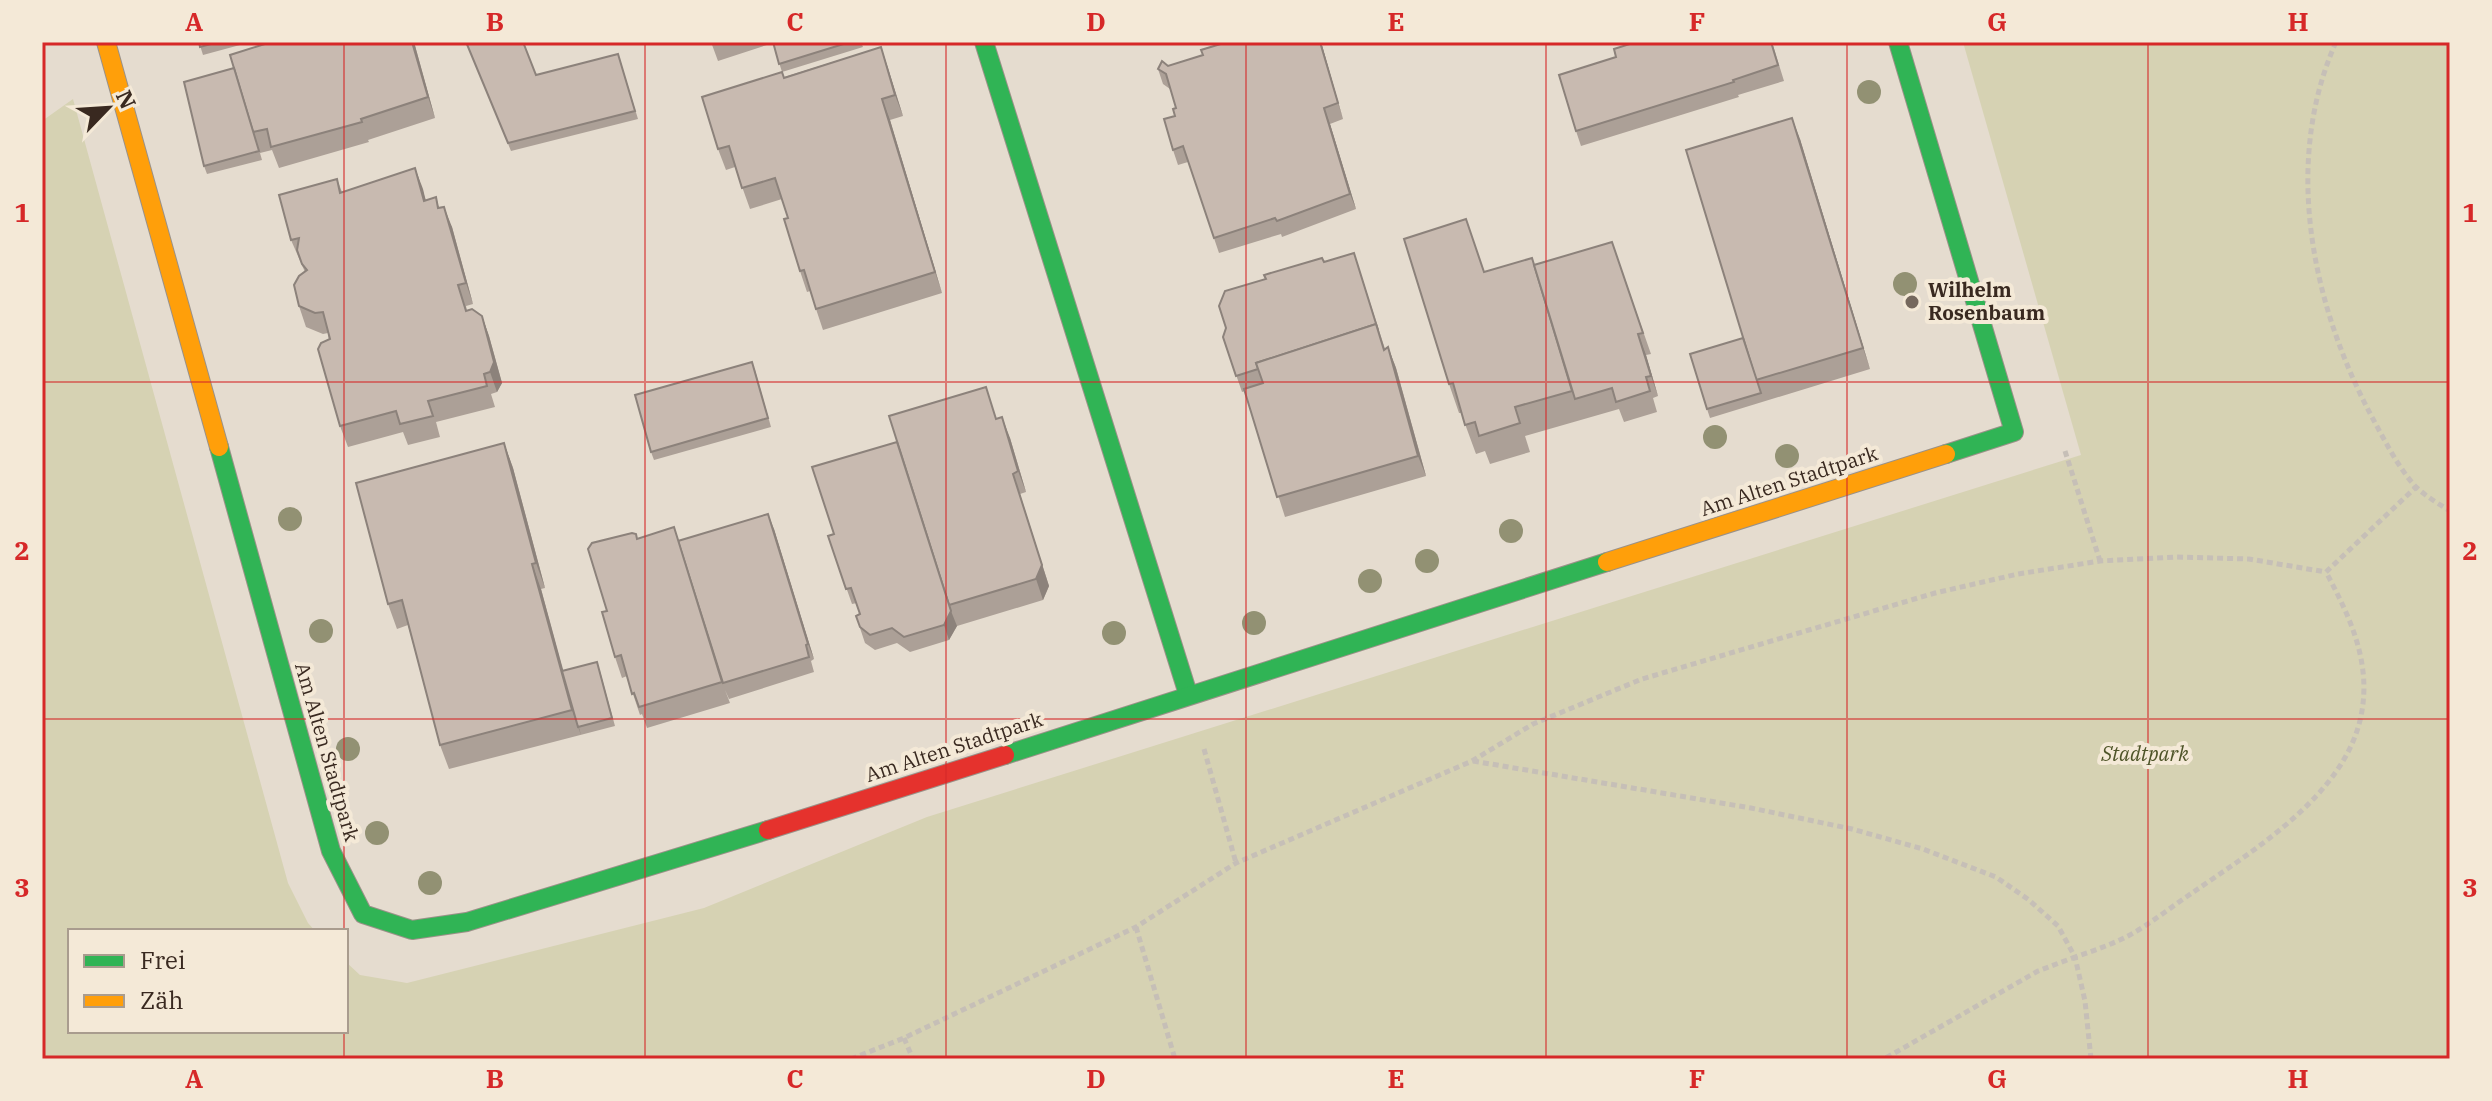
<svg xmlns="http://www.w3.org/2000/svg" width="2492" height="1101" viewBox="0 0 2492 1101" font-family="'IBM Plex Serif',serif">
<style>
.green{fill:#d6d2b3}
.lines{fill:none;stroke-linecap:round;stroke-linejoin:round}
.fast-casing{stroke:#9a9188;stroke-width:20}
.slow-casing{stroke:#9a9188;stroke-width:20}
.jam-casing{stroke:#9a9188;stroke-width:20}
.path{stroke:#c6bfb7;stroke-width:5;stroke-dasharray:6 4;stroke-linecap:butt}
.fast{stroke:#30b455;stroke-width:18}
.slow{stroke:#ff9f0a;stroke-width:18}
.jam{stroke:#e5322d;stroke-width:18}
.tree{fill:#929173}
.wall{fill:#aca097}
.shaded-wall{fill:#8c827b}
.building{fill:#c8bab0;stroke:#8c827b;stroke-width:2}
.grid{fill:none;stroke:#d62828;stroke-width:2;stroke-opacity:0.55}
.poi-dot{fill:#75685d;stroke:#f4e9d7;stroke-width:3}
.labels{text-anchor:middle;stroke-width:8;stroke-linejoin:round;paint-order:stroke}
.poi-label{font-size:20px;font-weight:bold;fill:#392920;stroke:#f4e9d7;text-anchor:start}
.street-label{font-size:20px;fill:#392920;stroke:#f4e9d7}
.park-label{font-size:20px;font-style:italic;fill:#4e5428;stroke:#f4e9d7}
.neatline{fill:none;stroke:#d62828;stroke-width:3}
.grid-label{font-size:26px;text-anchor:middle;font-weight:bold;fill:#d62828}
</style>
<rect width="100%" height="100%" fill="#e5dccf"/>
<path class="green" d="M1963,42H2450V1059H42V121L73,99L288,883L308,923L315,931H70V1031H346V962L360,975L407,983L704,908L927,817L2081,455Z"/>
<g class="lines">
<defs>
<g id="fast">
<path d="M984,42L1188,694"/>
<path d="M1898,42L2014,432L1946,454"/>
<path d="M219,447L331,851L363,914L412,930L467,922L768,830"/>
<path d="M1005,755L1607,562"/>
</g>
<g id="slow">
<path d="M106,42L219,447"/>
<path d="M1607,562L1946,454"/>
</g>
<path id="jam" d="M768,830L1005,755"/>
</defs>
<use href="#fast" class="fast-casing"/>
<use href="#slow" class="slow-casing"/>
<use href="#jam" class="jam-casing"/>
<g class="path">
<path d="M2336,42C2282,163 2312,306 2373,419C2385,441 2398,467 2415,486C2425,496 2439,504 2450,511"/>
<path d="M2065,451L2100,561"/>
<path d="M2326,572L2416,487"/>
<path d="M1204,749L1236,863"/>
<path d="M1473,761L1751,808L1852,829L1923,849L1996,877L2029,900L2058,926L2075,957L2038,971L1884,1059"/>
<path d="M1136,927L1175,1059"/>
<path d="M904,1038L913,1059"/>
<path d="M851,1059L904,1038L1136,927L1236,863L1472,761L1533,724L1642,679L1935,593L2018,574L2100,561L2176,557L2249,559L2326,572"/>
<path d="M2091,1059L2085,1001L2075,957C2093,951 2110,945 2126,937C2149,925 2171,907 2192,893C2254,850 2345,795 2361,716C2372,663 2350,617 2326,572"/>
</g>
<use href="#fast" class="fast"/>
<use href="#slow" class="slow"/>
<use href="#jam" class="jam"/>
</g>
<g class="tree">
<circle cx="1869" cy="92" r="12"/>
<circle cx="1905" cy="284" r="12"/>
<circle cx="1715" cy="437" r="12"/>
<circle cx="1787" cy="456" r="12"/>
<circle cx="290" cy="519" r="12"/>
<circle cx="1511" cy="531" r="12"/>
<circle cx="1427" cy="561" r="12"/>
<circle cx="1370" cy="581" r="12"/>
<circle cx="1254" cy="623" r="12"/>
<circle cx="321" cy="631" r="12"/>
<circle cx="1114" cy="633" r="12"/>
<circle cx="348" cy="749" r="12"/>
<circle cx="377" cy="833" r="12"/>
<circle cx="430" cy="883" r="12"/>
</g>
<g class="wall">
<path d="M199,42H251L203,55Z"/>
<path d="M271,42H414L435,118L368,140L369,142L279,168L272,150L260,153L262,160L207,174L204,166L234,68Z"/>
<path d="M466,42L536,75L621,63L638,119L511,151Z"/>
<path d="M711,42H861L863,47L782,72L773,43L718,61Z"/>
<path d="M1321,42L1343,119L1330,124L1356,209L1282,237L1281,234L1219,253L1189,164L1188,162L1178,165L1173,150L1176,108L1170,89L1163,84L1158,69Z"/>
<path d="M1629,42H1772L1784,81L1738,95L1739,97L1581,146L1576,131L1616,57L1630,44Z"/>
<path d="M881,47L903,116L890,120L942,293L823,330L810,291L807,292L800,271L788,218L782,199L750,209L735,167L726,170L718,149L784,77Z"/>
<path d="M1800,139L1870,369L1710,418L1707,409L1743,338Z"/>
<path d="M415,168L426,201L436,197L439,208L452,227L473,304L466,306L467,311L482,316L489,336L502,383L497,392L491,394L495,407L436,422L440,437L408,445L403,432L348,447L340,426L328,333L323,334L306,327L299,306L305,272L291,240L337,179L342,192Z"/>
<path d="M1612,242L1651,354L1646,355L1658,396L1653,398L1657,412L1624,422L1619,409L1525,436L1530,452L1490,464L1485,451L1476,454L1461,413H1459L1449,384L1484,272L1535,266Z"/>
<path d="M1324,262L1359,268L1385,349L1388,347L1396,368L1426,476L1285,517L1245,391L1242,392L1223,337Z"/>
<path d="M755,370L771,427L654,460L651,452Z"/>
<path d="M997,419L1010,438L1026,492L1020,494L1049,586L1043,600L957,626L949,640L910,652L897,643L875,650L865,643L856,616L860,614L857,603L852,604L828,536L834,534L897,442Z"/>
<path d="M504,443L513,468L545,588L541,589L563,671H600L615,726L449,769L440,745L408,625L397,629L388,604Z"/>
<path d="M774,529L814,659L811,661L814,672L729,699L725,690L730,703L647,728L642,714L640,715L627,676L622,678L615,657L607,611L637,538L679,541Z"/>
</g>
<g class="shaded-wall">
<path d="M412,42H414L435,118L428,97Z"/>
<path d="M1320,42H1321L1343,119L1338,103Z"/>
<path d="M881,47L888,68L903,116L895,95Z"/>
<path d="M882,99L890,120L942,293L935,272Z"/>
<path d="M1324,108L1330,124L1356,209L1350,194Z"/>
<path d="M1792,118L1800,139L1870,369L1863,348Z"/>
<path d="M415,168L423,189L431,222L424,201Z"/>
<path d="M444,207L452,227L473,304L466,283Z"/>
<path d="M482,316L489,336L502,383L497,392L490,372Z"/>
<path d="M1638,334L1646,355L1658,396L1651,376Z"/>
<path d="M1388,347L1396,368L1426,476L1418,456Z"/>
<path d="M1002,417L1010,438L1026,492L1018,471Z"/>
<path d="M504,443L513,468L545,588L536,563Z"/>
<path d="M1013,474L1049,586L1043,600L1036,579Z"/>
<path d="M768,514L774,529L814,659L808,644Z"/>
<path d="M532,564L541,589L581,735L572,710Z"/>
<path d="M951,611L957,626L949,640L944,625Z"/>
</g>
<g class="building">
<path d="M199,42H218L200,47Z"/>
<path d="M271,42H412L428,97L361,119L362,122L271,147L267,129L253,132L230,55Z"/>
<path d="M466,42H523L536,75L618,54L635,111L508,143Z"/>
<path d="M773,42H850L779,64Z"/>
<path d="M1227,42H1320L1338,103L1324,108L1350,194L1277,221L1275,218L1214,238L1185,152L1183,146L1173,150L1164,119L1175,116L1173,109L1176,108L1166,74L1158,69L1162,61L1168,66L1203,55L1201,50Z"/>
<path d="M1629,42H1771L1778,65L1733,80L1734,82L1576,131L1559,75L1616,57L1614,49L1630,44Z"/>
<path d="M881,47L895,95L882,99L935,272L816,309L804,270L800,271L784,219L788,218L775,178L742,188L729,146L718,149L702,97L782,72L784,78Z"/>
<path d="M234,68L259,151L204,166L184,82Z"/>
<path d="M1792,118L1863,348L1756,380L1686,150Z"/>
<path d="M415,168L424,201L436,197L438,208L444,207L466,283L458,285L466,311L472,309L482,316L494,362L490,372L484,374L487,386L428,401L433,416L400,424L396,411L340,426L318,349L321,343L330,339L323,312L315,313L299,306L294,285L299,276L307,270L302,264L297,250L299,238L291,240L279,195L337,179L340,193Z"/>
<path d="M1466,219L1484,272L1532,258L1572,391L1515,407L1520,423L1479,436L1475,422L1465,425L1453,383L1449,384L1404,239Z"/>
<path d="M1612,242L1643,333L1638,334L1651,376L1646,377L1650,391L1616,402L1612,388L1575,399L1534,265Z"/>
<path d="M1354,253L1378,330L1376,324L1256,363L1258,369L1236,376L1223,337L1226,328L1219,306L1225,291L1266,279L1264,275L1322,258L1324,262Z"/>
<path d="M1376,324L1384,350L1388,347L1418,456L1277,497L1244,389L1263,383L1256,363Z"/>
<path d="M1743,338L1761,393L1707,409L1690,354Z"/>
<path d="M752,362L768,418L651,452L635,395Z"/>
<path d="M986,387L996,419L1002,417L1018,471L1013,474L1042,565L1036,579L949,605L889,416Z"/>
<path d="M897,442L951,611L944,625L904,637L892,628L870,635L860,627L856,616L860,614L851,588L846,589L828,536L834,534L812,467Z"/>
<path d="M504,443L536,563L532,564L572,710L440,745L402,600L388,604L356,483Z"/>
<path d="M768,514L808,644L806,645L809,657L723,683L678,541Z"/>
<path d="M674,527L722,682L639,707L634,693L632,694L621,655L615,657L602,612L607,611L588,549L592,543L632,533L636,534L637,539Z"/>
<path d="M597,662L612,718L578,727L562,671Z"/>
</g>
<path class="grid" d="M344,42V931M645,42V1059M946,42V1059M1246,42V1059M1546,42V1059M1847,42V1059M2148,42V1059M42,382H2450M42,719H2450M344,1031V1059"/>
<circle class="poi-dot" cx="1912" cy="302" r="8"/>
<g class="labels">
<g class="poi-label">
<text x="1928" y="297">Wilhelm<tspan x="1928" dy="23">Rosenbaum</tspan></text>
</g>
<g class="street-label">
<text transform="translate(1789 481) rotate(-18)" y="7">Am Alten Stadtpark</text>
<text transform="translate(954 747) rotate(-18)" y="7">Am Alten Stadtpark</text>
<text transform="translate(327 752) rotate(74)" y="7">Am Alten Stadtpark</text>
</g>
<g class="park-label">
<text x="2145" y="761">Stadtpark</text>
</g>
</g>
<rect width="2492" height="1101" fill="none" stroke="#f4e9d7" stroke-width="88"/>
<rect x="68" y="929" width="280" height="104" fill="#f4e9d7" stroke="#a99c8e" stroke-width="2"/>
<rect x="84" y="955" width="40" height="12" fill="#30b455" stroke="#a99c8e" stroke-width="2"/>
<text x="140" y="969" font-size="24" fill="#392920">Frei</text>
<rect x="84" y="995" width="40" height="12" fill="#ff9f0a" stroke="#a99c8e" stroke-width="2"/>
<text x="140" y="1009" font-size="24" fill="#392920">Zäh</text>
<g transform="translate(108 108) rotate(65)" stroke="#f4e9d7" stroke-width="6" paint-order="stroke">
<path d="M0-6L14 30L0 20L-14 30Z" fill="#392920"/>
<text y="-12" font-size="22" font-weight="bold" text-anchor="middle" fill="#392920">N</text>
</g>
<rect x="44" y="44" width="2404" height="1013" class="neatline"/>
<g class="grid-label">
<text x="194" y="31">A</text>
<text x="495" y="31">B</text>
<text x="795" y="31">C</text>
<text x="1096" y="31">D</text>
<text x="1396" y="31">E</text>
<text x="1697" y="31">F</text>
<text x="1997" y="31">G</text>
<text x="2298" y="31">H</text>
<text x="22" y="222">1</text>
<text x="2470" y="222">1</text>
<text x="22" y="560">2</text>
<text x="2470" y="560">2</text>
<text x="22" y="897">3</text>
<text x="2470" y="897">3</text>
<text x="194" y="1088">A</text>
<text x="495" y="1088">B</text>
<text x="795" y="1088">C</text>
<text x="1096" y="1088">D</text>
<text x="1396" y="1088">E</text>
<text x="1697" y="1088">F</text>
<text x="1997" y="1088">G</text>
<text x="2298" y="1088">H</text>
</g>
</svg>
